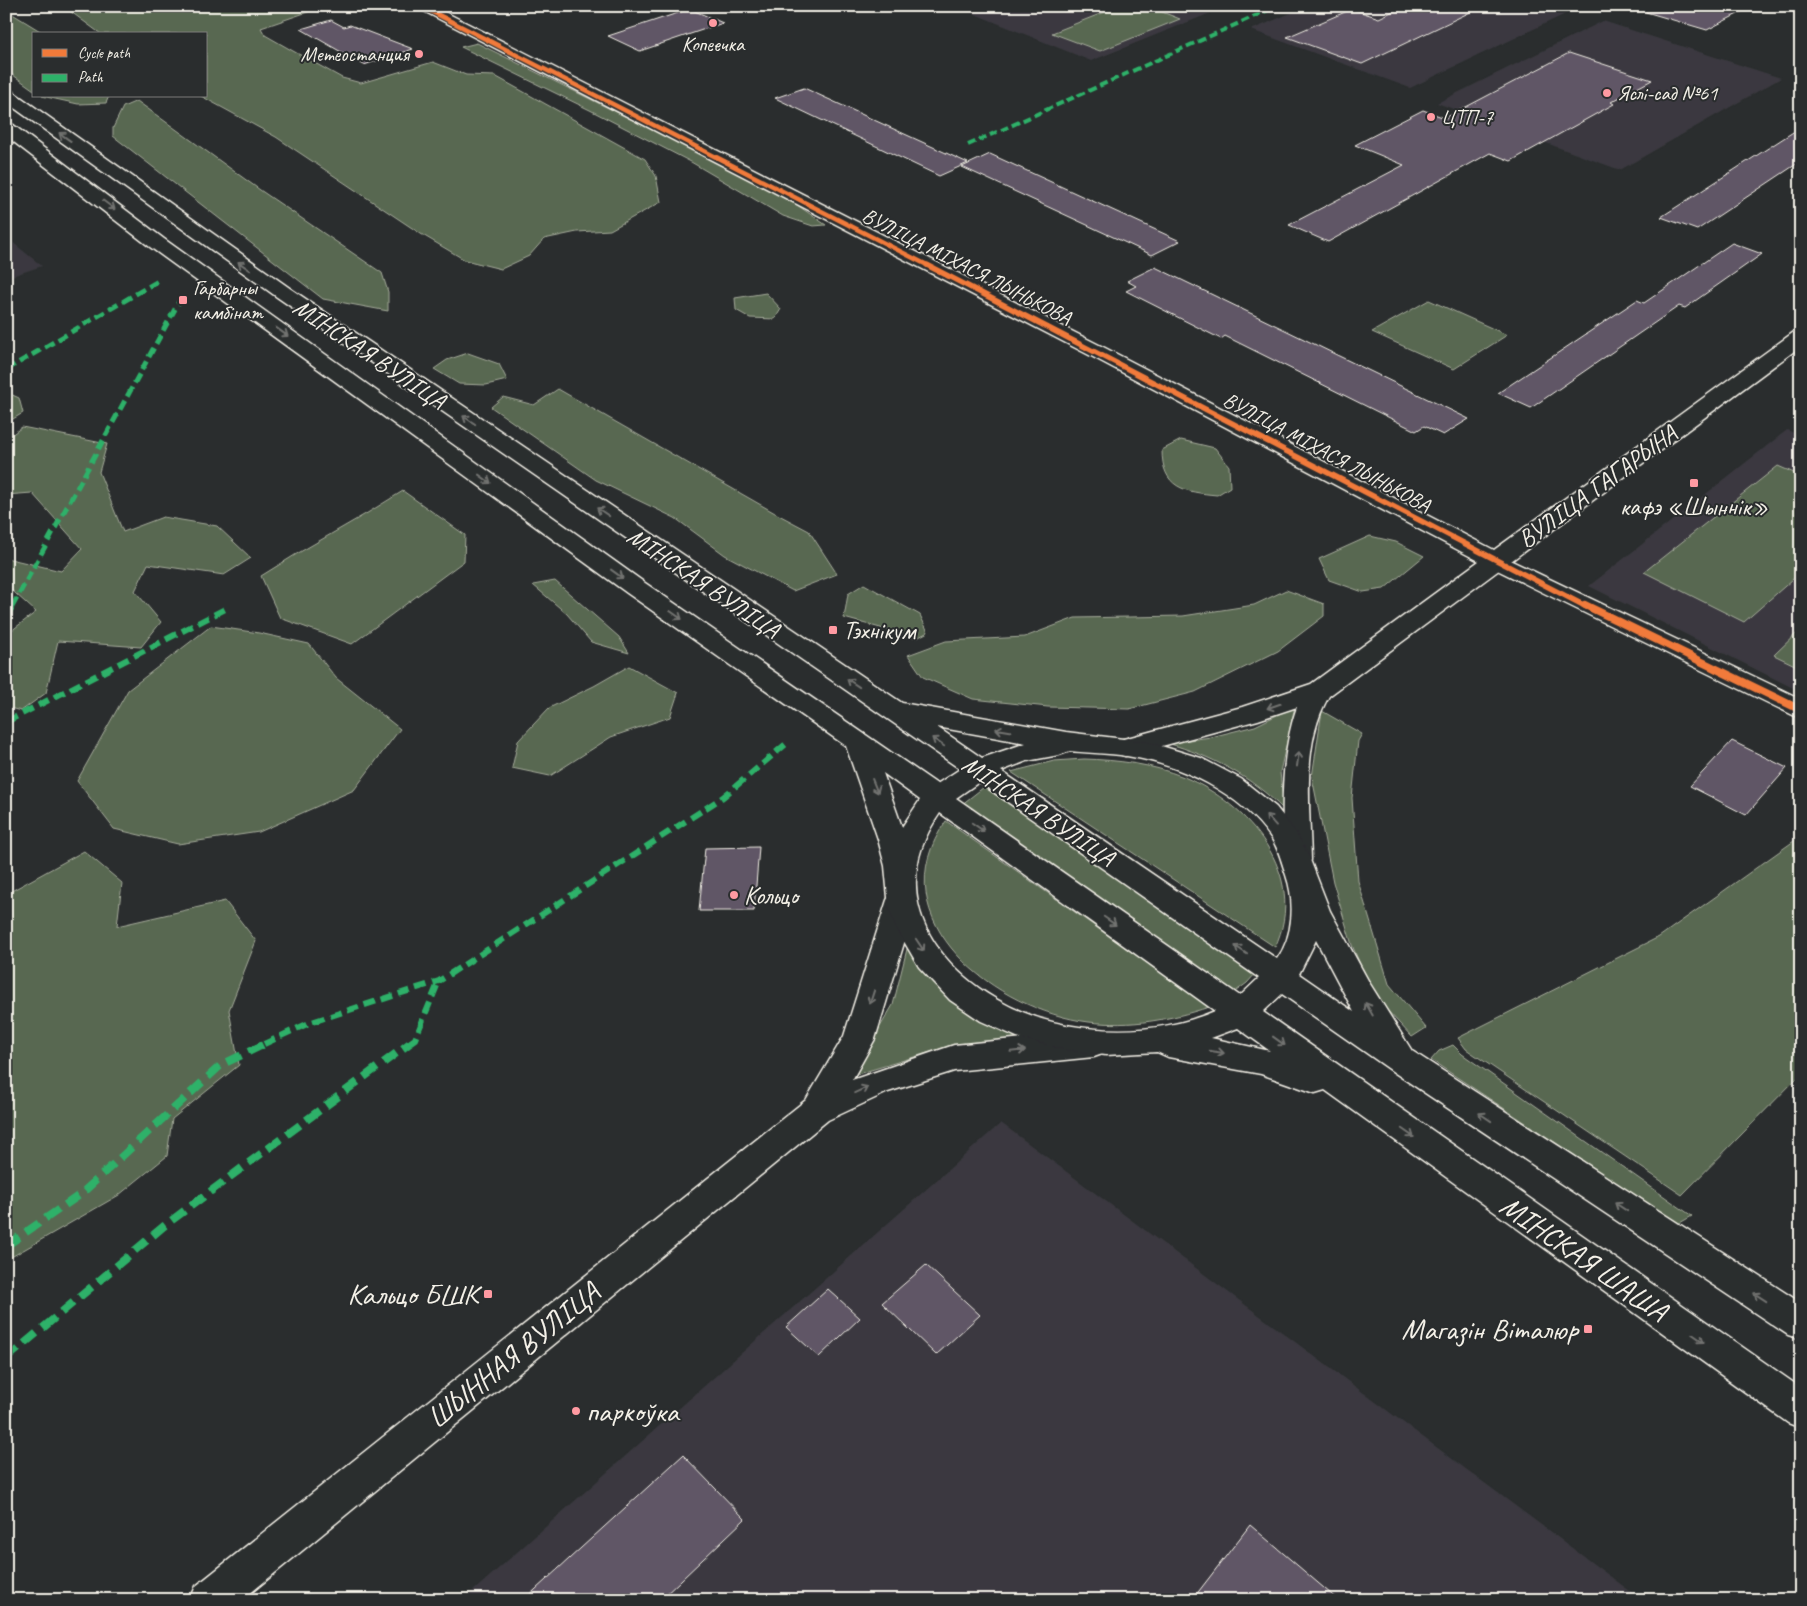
<svg xmlns="http://www.w3.org/2000/svg" width="1807" height="1606" viewBox="0 0 1807 1606" font-family="Caveat,sans-serif">
<style>
.built{fill:#3a393f}
.green{fill:#596851;stroke:#a6ac9c}
.building{fill:#615666;stroke:#f4f1e8}
.lines{fill:none;stroke-linecap:round;stroke-linejoin:round}
.street-casing{stroke:#f4f1e8;stroke-width:3}
.secondary-casing{stroke:#f4f1e8;stroke-width:3}
.primary-casing{stroke:#f4f1e8;stroke-width:3}
.street{fill:#2a2d2e;fill-rule:evenodd}
.secondary{fill:#2a2d2e;fill-rule:evenodd}
.primary{fill:#2a2d2e;fill-rule:evenodd}
.quiet-far3{stroke:#2db169;stroke-width:4;stroke-dasharray:8 4;stroke-linecap:butt}
.quiet-far2{stroke:#2db169;stroke-width:5;stroke-dasharray:10 5;stroke-linecap:butt}
.quiet-far1{stroke:#2db169;stroke-width:6;stroke-dasharray:12 6;stroke-linecap:butt}
.quiet{stroke:#2db169;stroke-width:8;stroke-dasharray:16 8;stroke-linecap:butt}
.cycleway-far2-casing{stroke:#2a2d2e;stroke-width:6}
.cycleway-far1-casing{stroke:#2a2d2e;stroke-width:8}
.cycleway-casing{stroke:#2a2d2e;stroke-width:11}
.cycleway-far2{stroke:#f17a3a;stroke-width:4.5}
.cycleway-far1{stroke:#f17a3a;stroke-width:5.5}
.cycleway{stroke:#f17a3a;stroke-width:8}
.oneway{stroke:#71726f}
.poi-dot{fill:#ff9aa2;stroke:#2a2d2e;stroke-width:2}
.labels{text-anchor:middle;stroke-width:4;stroke-linejoin:round;paint-order:stroke}
.far-poi-label{font-size:21px;fill:#f4f1e8;stroke:#2a2d2e;text-anchor:start}
.far-street-label{font-size:21px;fill:#f4f1e8;stroke:#2a2d2e}
.street-label{font-size:25px;fill:#f4f1e8;stroke:#2a2d2e}
.poi-label{font-size:25px;fill:#f4f1e8;stroke:#2a2d2e;text-anchor:start}
.near-street-label{font-size:30px;fill:#f4f1e8;stroke:#2a2d2e}
.near-poi-label{font-size:30px;fill:#f4f1e8;stroke:#2a2d2e;text-anchor:end}
</style>
<rect width="100%" height="100%" fill="#2a2d2e"/>
<filter id="ink" filterUnits="userSpaceOnUse"><feTurbulence type="fractalNoise" baseFrequency=".02" numOctaves="2"/><feDisplacementMap in="SourceGraphic" scale="10" xChannelSelector="R" yChannelSelector="G"/><feConvolveMatrix kernelMatrix="1 2 1 2 8 2 1 2 1" color-interpolation-filters="sRGB"/></filter>
<g filter="url(#ink)">
<g class="built">
<path d="M955,6H1228L1091,61Z"/>
<path d="M1307,6H1568L1576,9L1410,88L1251,30Z"/>
<path d="M1603,21L1781,78L1620,170L1437,103Z"/>
<path d="M6,237L42,266L6,278Z"/>
<path d="M1787,430L1801,436V692L1589,586Z"/>
<path d="M1001,1123L1642,1600H463Z"/>
</g>
<g class="green">
<path d="M63,6H325L261,28L265,35L293,51L342,78L361,83L433,62L466,75L495,76L645,159L656,176L661,202L610,230L577,232L544,239L529,256L501,269L465,260L421,234L276,137L201,96H206V34H101Z"/>
<path d="M1120,6H1147L1180,19L1100,51L1052,33Z"/>
<path d="M6,10L45,34H34V90L6,70Z"/>
<path d="M477,43L685,146L797,205L826,225L813,226L783,216L691,162L590,110L461,47Z"/>
<path d="M42,96H109L106,103L78,104Z"/>
<path d="M137,101L260,190L382,273L388,292V311L323,299L113,136V128L123,107Z"/>
<path d="M766,293L781,309L775,319L750,318L736,310L735,298Z"/>
<path d="M1429,300L1507,335L1454,369L1372,332Z"/>
<path d="M468,353L499,364L507,380L486,385L459,384L434,369L447,360Z"/>
<path d="M558,389L775,513L809,531L837,574L793,591L725,555L675,518L596,480L491,407L503,397L534,405Z"/>
<path d="M6,392L19,398L23,413L6,423Z"/>
<path d="M22,427L107,444L99,472L123,532L163,517L217,526L251,558L224,575L148,564L135,591L161,622L141,647L58,641L46,693L21,711L6,707V642L11,631L36,612L6,585V558L61,571L82,549L32,493L6,495V439Z"/>
<path d="M1181,440L1215,448L1229,466L1230,487L1217,495C1184,492 1162,488 1162,450Z"/>
<path d="M1778,466L1801,476V572L1744,622L1644,572Z"/>
<path d="M403,491L465,535L464,561L352,644L280,618L261,576C307,546 357,521 403,491Z"/>
<path d="M1370,536L1396,542L1424,556L1384,589L1363,592L1329,580L1319,559Z"/>
<path d="M555,581L619,637L629,653L591,642L567,614L533,585Z"/>
<path d="M864,584L920,615L928,632L917,638L844,618L848,594Z"/>
<path d="M1286,590L1324,604V616L1278,651L1195,692L1129,709L1048,707L973,699L923,677L908,655L946,641L1025,637L1075,618L1183,616L1254,605Z"/>
<path d="M211,626L259,633L309,644L336,678L400,729L354,790L259,832L178,844L114,829L77,781L128,690Z"/>
<path d="M1801,629V668L1774,655Z"/>
<path d="M629,666L678,693L670,717L611,737L550,776L512,768L518,741L549,708L594,686Z"/>
<path d="M1295,706L1280,772L1284,810C1251,776 1211,756 1167,743L1211,737L1255,726Z"/>
<path d="M1322,711L1362,734L1358,741L1352,798L1358,881L1389,984L1426,1028L1412,1037L1373,995L1352,945L1333,882L1312,777Z"/>
<path d="M1084,759C1118,760 1151,764 1184,777C1249,804 1309,875 1275,947L1011,772L1054,761Z"/>
<path d="M984,787L1256,973L1247,983L1232,994L961,805Z"/>
<path d="M946,821L1209,1007C1169,1020 1131,1027 1089,1022C998,1011 876,921 946,821Z"/>
<path d="M1801,836V1074L1682,1195L1466,1049L1458,1038L1659,937Z"/>
<path d="M84,851L122,883L117,926L225,901L256,941L229,1010L239,1065L172,1119L167,1156L119,1195L6,1260V894Z"/>
<path d="M908,945L987,1022L1020,1038L957,1044L851,1076L893,1005Z"/>
<path d="M1453,1045L1462,1054L1692,1216L1678,1224L1431,1060L1439,1051Z"/>
</g>
<g class="building">
<path d="M1404,6H1483L1362,64L1287,37L1352,9L1379,18Z"/>
<path d="M1647,6H1753L1707,30L1646,12Z"/>
<path d="M690,9L723,23L640,51L608,36Z"/>
<path d="M331,20L344,27L350,25L413,49L364,65L301,29Z"/>
<path d="M1569,53L1652,80L1611,102L1614,104L1511,161L1490,153L1328,242L1289,225L1404,165L1355,145L1423,110L1445,118Z"/>
<path d="M804,88L968,163L939,176L775,98Z"/>
<path d="M1801,127V161L1697,230L1661,217Z"/>
<path d="M990,154L1180,241L1152,255L962,167Z"/>
<path d="M1732,243L1762,254L1685,308L1679,306L1531,408L1498,393L1637,300L1644,303Z"/>
<path d="M1155,267L1469,419L1443,435L1424,426L1416,431L1225,336L1221,339L1126,291L1136,286L1127,281Z"/>
<path d="M1732,741L1787,768L1746,815L1690,786Z"/>
<path d="M759,847L754,911H699L705,848Z"/>
<path d="M926,1265L980,1315L936,1355L882,1303Z"/>
<path d="M828,1289L860,1318L819,1357L786,1327Z"/>
<path d="M683,1455L745,1519L660,1600H524Z"/>
<path d="M1250,1525L1338,1600H1192Z"/>
</g>
<g class="lines">
<defs>
<path id="street" d="M1495,553L1801,699V719L1487,565L1483,560L1487,555Z"/>
<g id="secondary">
<path d="M414,6H433L1107,349L1494,550L1794,332L1801,330V346L1329,696C1301,743 1310,807 1311,860L1307,867L1297,870L1287,867C1281,856 1283,842 1283,830C1282,788 1283,747 1297,707L1258,720L1125,756L1116,753L1112,747L1116,741L1242,707L1311,684L1479,561L1093,357Z"/>
<path d="M902,889L912,892L917,900L875,1039L852,1080L954,1045L1094,1031L1105,1035L1110,1044L1105,1053L1094,1057L954,1071L888,1092L828,1120L242,1600H190L196,1586L806,1100L844,1036L887,900L892,892Z"/>
</g>
<path id="primary" d="M6,89L12,91L291,289L902,703L1066,732L1148,742L1201,758L1241,779L1276,807L1295,831L1307,852L1330,911L1370,984L1412,1051L1801,1303V1339L1788,1335L1395,1073L1282,994L1263,1012L1801,1388V1428L1788,1423L1325,1090L1315,1093L1261,1074L1168,1057L1157,1052L1106,1055L1066,1050L1017,1037L981,1021L950,1000L919,967L895,926L889,908L885,866L878,839L846,746L627,593L150,247L6,136V123L12,124L164,239L645,583L937,784L960,769L277,297L6,102ZM937,727L1026,743L982,758ZM1070,751C1088,753 1108,753 1127,756C1181,765 1240,792 1272,839C1279,850 1282,863 1286,875C1295,901 1294,936 1277,959L1001,771L1027,761L1059,755ZM883,773L920,800L902,827ZM979,782L1259,978L1240,996L956,798ZM940,813L1215,1011C1168,1031 1116,1034 1066,1025C968,1007 869,914 940,813ZM1316,940L1354,1012L1299,974ZM1238,1028L1270,1051L1211,1038Z"/>
</defs>
<use href="#street" class="street-casing"/>
<use href="#secondary" class="secondary-casing"/>
<use href="#primary" class="primary-casing"/>
<use href="#street" class="street"/>
<use href="#secondary" class="secondary"/>
<use href="#primary" class="primary"/>
<path class="quiet-far3" d="M968,145L1277,6"/>
<g class="quiet-far2">
<path d="M6,370L158,281"/>
<path d="M12,607L181,298"/>
</g>
<g class="quiet-far1">
<path d="M6,618L13,605"/>
<path d="M6,722L227,608"/>
<path d="M264,1044L309,1023L439,981L723,797L786,744"/>
<path d="M408,1044L415,1039L439,981"/>
</g>
<g class="quiet">
<path d="M6,1246L81,1194L221,1065L267,1043"/>
<path d="M6,1359L164,1226L410,1043"/>
</g>
<defs>
<path id="cycleway-far2" d="M421,6L929,266"/>
<path id="cycleway-far1" d="M927,265L1587,607"/>
<path id="cycleway" d="M1585,605L1801,710"/>
</defs>
<use href="#cycleway-far2" class="cycleway-far2-casing"/>
<use href="#cycleway-far1" class="cycleway-far1-casing"/>
<use href="#cycleway" class="cycleway-casing"/>
<use href="#cycleway-far2" class="cycleway-far2"/>
<use href="#cycleway-far1" class="cycleway-far1"/>
<use href="#cycleway" class="cycleway"/>
</g>
<defs><path id="oneway-shaft" d="M-6 0H5M1.5-3L5.5 0L1.5 3" fill="none" stroke-width="1.6" stroke-linecap="round" stroke-linejoin="round" transform="scale(1.25)"/></defs>
<g class="oneway">
<use href="#oneway-shaft" transform="translate(65 137) rotate(-144)"/>
<use href="#oneway-shaft" transform="translate(109 205) rotate(37)"/>
<use href="#oneway-shaft" transform="translate(244 266) rotate(-145)"/>
<use href="#oneway-shaft" transform="translate(282 332) rotate(36)"/>
<use href="#oneway-shaft" transform="translate(469 420) rotate(-146)"/>
<use href="#oneway-shaft" transform="translate(485 479) rotate(36)"/>
<use href="#oneway-shaft" transform="translate(603 512) rotate(-146)"/>
<use href="#oneway-shaft" transform="translate(617 574) rotate(36)"/>
<use href="#oneway-shaft" transform="translate(676 615) rotate(35)"/>
<use href="#oneway-shaft" transform="translate(853 683) rotate(-146)"/>
<use href="#oneway-shaft" transform="translate(1274 706) rotate(161)"/>
<use href="#oneway-shaft" transform="translate(1003 730) rotate(-170)"/>
<use href="#oneway-shaft" transform="translate(938 742) rotate(-145)"/>
<use href="#oneway-shaft" transform="translate(1298 759) rotate(-82)"/>
<use href="#oneway-shaft" transform="translate(875 786) rotate(68)"/>
<use href="#oneway-shaft" transform="translate(1271 820) rotate(-132)"/>
<use href="#oneway-shaft" transform="translate(978 827) rotate(35)"/>
<use href="#oneway-shaft" transform="translate(1110 921) rotate(35)"/>
<use href="#oneway-shaft" transform="translate(920 945) rotate(56)"/>
<use href="#oneway-shaft" transform="translate(1241 950) rotate(-145)"/>
<use href="#oneway-shaft" transform="translate(872 997) rotate(108)"/>
<use href="#oneway-shaft" transform="translate(1369 1009) rotate(-120)"/>
<use href="#oneway-shaft" transform="translate(1279 1041) rotate(36)"/>
<use href="#oneway-shaft" transform="translate(1018 1051) rotate(-6)"/>
<use href="#oneway-shaft" transform="translate(1217 1052) rotate(9)"/>
<use href="#oneway-shaft" transform="translate(861 1090) rotate(-25)"/>
<use href="#oneway-shaft" transform="translate(1485 1117) rotate(-146)"/>
<use href="#oneway-shaft" transform="translate(1408 1133) rotate(35)"/>
<use href="#oneway-shaft" transform="translate(1621 1207) rotate(-146)"/>
<use href="#oneway-shaft" transform="translate(1760 1297) rotate(-147)"/>
<use href="#oneway-shaft" transform="translate(1698 1338) rotate(35)"/>
</g>
</g>
<g class="poi-dot">
<circle cx="713" cy="23" r="5"/>
<circle cx="419" cy="54" r="5"/>
<circle cx="1607" cy="93" r="5"/>
<circle cx="1431" cy="117" r="5"/>
<rect x="178" y="295" width="10" height="10" rx="2.5"/>
<rect x="1689" y="478" width="10" height="10" rx="2.5"/>
<rect x="828" y="625" width="10" height="10" rx="2.5"/>
<circle cx="734" cy="895" r="5"/>
<rect x="483" y="1289" width="10" height="10" rx="2.5"/>
<rect x="1583" y="1324" width="10" height="10" rx="2.5"/>
<circle cx="576" cy="1411" r="5"/>
</g>
<g class="labels">
<g class="far-poi-label">
<text x="713" y="51" text-anchor="middle">Копеечка</text>
<text x="409" y="61" text-anchor="end">Метеостанция</text>
<text x="1617" y="100">Яслі-сад №61</text>
<text x="1441" y="124">ЦТП-7</text>
<text x="193" y="295">Гарбарны<tspan x="193" dy="24">камбінат</tspan></text>
</g>
<g class="far-street-label">
<text transform="translate(967 266) rotate(27)" y="7">ВУЛІЦА МІХАСЯ ЛЫНЬКОВА</text>
<text transform="translate(1327 452) rotate(28)" y="7">ВУЛІЦА МІХАСЯ ЛЫНЬКОВА</text>
</g>
<g class="street-label">
<text transform="translate(370 353) rotate(34)" y="9">МІНСКАЯ ВУЛІЦА</text>
<text transform="translate(1597 486) rotate(-36)" y="9">ВУЛІЦА ГАГАРЫНА</text>
<text transform="translate(704 582) rotate(34)" y="9">МІНСКАЯ ВУЛІЦА</text>
<text transform="translate(1039 810) rotate(34)" y="9">МІНСКАЯ ВУЛІЦА</text>
</g>
<g class="poi-label">
<text x="1694" y="515" text-anchor="middle">кафэ «Шыннік»</text>
<text x="843" y="639">Тэхнікум</text>
<text x="744" y="904">Кольцо</text>
</g>
<g class="near-street-label">
<text transform="translate(1584 1258) rotate(35)" y="10">МІНСКАЯ ШАША</text>
<text transform="translate(513 1355) rotate(-39)" y="10">ШЫННАЯ ВУЛІЦА</text>
</g>
<g class="near-poi-label">
<text x="478" y="1304">Кальцо БШК</text>
<text x="1578" y="1339">Магазін Віталюр</text>
<text x="586" y="1421" text-anchor="start">паркоўка</text>
</g>
</g>
<rect width="1807" height="1606" fill="none" stroke="#2a2d2e" stroke-width="25"/>
<rect x="12" y="12" width="1782" height="1581" fill="none" stroke="#f4f1e8" stroke-width="2" filter="url(#ink)"/>
<rect x="32" y="32" width="175" height="65" fill="#2a2d2e" stroke="#7b7b78"/>
<rect x="42" y="49" width="25" height="8" fill="#f17a3a" stroke="#7b7b78"/>
<text x="78" y="58" font-size="15" fill="#f4f1e8">Cycle path</text>
<rect x="42" y="74" width="25" height="8" fill="#2db169" stroke="#7b7b78"/>
<text x="78" y="82" font-size="15" fill="#f4f1e8">Path</text>
</svg>
